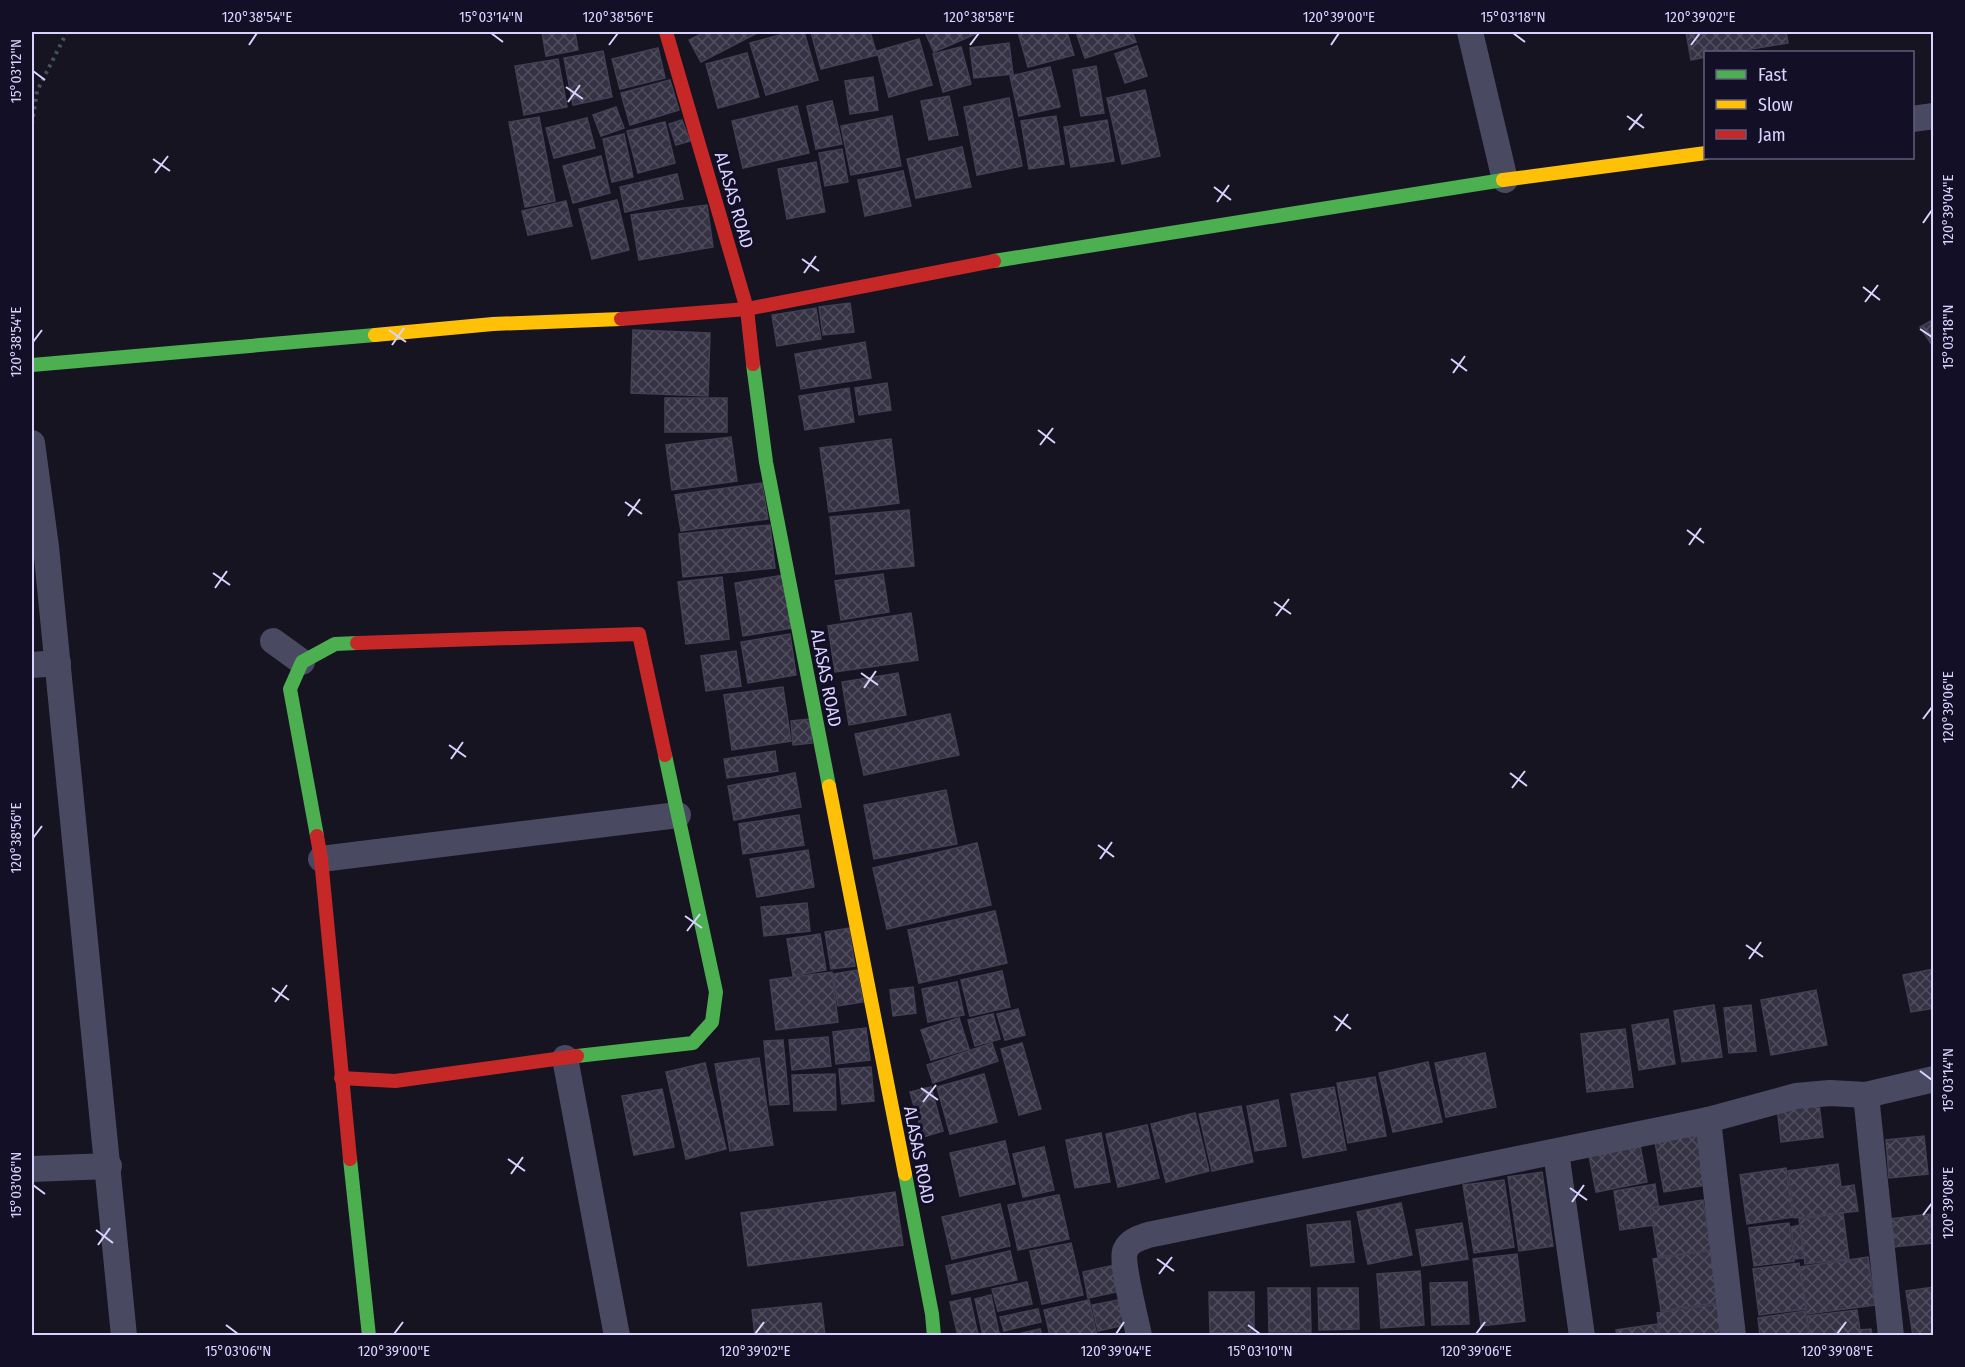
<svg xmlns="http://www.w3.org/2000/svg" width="1965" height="1367" viewBox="0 0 1965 1367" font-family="'Fira Sans Condensed',sans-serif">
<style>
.building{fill:url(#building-cross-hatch);stroke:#433f54;stroke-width:1.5}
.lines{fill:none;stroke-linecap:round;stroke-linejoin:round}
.path{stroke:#44505f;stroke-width:4;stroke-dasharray:3 4.5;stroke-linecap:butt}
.street{stroke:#4a4962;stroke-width:26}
.fast{stroke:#4caf50;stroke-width:14}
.slow{stroke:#ffc107;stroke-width:14}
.jam{stroke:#c62828;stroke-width:14}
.ticks{fill:none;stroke:#d9d4ff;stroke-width:2}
.labels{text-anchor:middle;stroke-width:6;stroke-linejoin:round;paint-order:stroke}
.street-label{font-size:18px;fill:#d9d4ff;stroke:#130f26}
.neatline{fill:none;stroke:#d9d4ff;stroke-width:2}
.ticks-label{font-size:15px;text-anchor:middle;fill:#d9d4ff}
</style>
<defs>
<pattern id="building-cross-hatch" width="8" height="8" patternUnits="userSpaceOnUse" patternTransform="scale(1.5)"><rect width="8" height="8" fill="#343243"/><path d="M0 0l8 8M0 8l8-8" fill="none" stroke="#514f5f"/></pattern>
</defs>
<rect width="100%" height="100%" fill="#161421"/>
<g class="building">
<path d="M542,32H575L578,50L546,56Z"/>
<path d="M705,32H759L701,62L689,40Z"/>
<path d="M791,32H804L818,80L766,95L750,43Z"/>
<path d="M811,32H870L877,55L821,69Z"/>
<path d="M925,32H980L934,52Z"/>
<path d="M1018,32H1067L1074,55L1028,67Z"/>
<path d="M1076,32H1132L1136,42L1085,58Z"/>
<path d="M1686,32H1786L1788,43L1733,52H1706V57L1691,60Z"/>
<path d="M919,39L932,85L889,97L877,51Z"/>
<path d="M1009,43L1013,74L974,78L970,48Z"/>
<path d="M1137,46L1147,76L1125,83L1115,54Z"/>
<path d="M961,47L971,84L943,92L933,54Z"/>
<path d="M658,48L665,78L620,89L612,59Z"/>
<path d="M603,51L612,97L573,105L564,58Z"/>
<path d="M747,53L759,97L718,108L706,64Z"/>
<path d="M558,59L567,107L524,115L515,66Z"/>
<path d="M1096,66L1104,113L1081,116L1073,70Z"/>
<path d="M1050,67L1060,107L1019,116L1010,76Z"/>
<path d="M873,77L878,110L850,114L845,81Z"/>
<path d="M670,80L679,110L630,125L621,93Z"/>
<path d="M1145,90L1160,156L1122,164L1107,98Z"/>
<path d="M949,96L958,135L929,140L921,101Z"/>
<path d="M1009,98L1022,166L977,175L964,107Z"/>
<path d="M832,101L842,144L816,149L807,106Z"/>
<path d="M797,106L809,153L743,168L732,121Z"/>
<path d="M616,107L624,128L601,136L593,115Z"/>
<path d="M892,116L901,166L851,175L841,126Z"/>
<path d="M1056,116L1064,164L1029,169L1021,121Z"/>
<path d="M539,117L555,201L525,207L509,122Z"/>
<path d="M587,118L595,148L554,158L546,128Z"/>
<path d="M682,120L690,141L676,145L669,124Z"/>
<path d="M1107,120L1114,161L1071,167L1064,127Z"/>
<path d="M665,122L675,163L638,173L627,131Z"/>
<path d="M624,134L633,177L612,182L603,139Z"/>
<path d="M962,147L971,187L916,198L907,159Z"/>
<path d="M842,149L848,182L825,186L819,153Z"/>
<path d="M601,156L610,193L573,203L563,166Z"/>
<path d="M816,162L825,212L787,219L778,169Z"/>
<path d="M903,171L911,206L865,216L858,180Z"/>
<path d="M677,174L683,199L625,212L620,187Z"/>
<path d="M617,200L629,250L592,259L579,209Z"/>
<path d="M566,201L572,226L528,235L522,211Z"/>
<path d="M707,205L713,247L639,260L631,215Z"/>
<path d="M850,303L854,332L823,335L819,307Z"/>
<path d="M816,308L821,339L777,346L772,315Z"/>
<path d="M1934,319V348L1920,327Z"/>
<path d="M633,330L710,333L708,396L631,393Z"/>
<path d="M865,342L871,378L801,389L795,354Z"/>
<path d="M887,383L891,410L859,415L855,388Z"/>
<path d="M849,388L854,422L805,430L799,396Z"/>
<rect x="665" y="398" width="62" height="34"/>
<path d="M731,437L737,481L672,490L666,445Z"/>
<path d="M891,439L899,503L829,512L820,448Z"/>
<path d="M762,483L768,519L681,531L675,495Z"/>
<path d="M909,510L914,566L836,574L830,517Z"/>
<path d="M770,525L775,568L683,577L679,534Z"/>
<path d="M883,574L889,612L841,620L835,581Z"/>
<path d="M784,575L793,628L743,636L735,583Z"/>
<path d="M722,577L729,639L686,644L678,582Z"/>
<path d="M911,613L918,660L835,672L828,626Z"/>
<path d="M790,634L796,675L748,683L741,642Z"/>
<path d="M736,651L741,686L706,691L701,656Z"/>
<path d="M898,673L906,715L849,725L842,682Z"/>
<path d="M783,687L791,741L732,750L724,695Z"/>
<path d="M950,714L959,755L864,775L855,734Z"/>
<path d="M810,719L812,743L793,745L791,721Z"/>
<path d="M775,751L778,771L727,778L724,759Z"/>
<path d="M795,773L801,807L734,820L728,786Z"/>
<path d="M946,790L957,844L874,859L864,805Z"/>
<path d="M799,815L804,845L743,854L739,824Z"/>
<path d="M977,843L991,905L887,929L873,868Z"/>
<path d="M808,850L814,887L757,897L750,859Z"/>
<path d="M807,903L810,931L764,936L761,907Z"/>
<path d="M995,911L1007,963L919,983L908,930Z"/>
<path d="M849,928L855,966L831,969L825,932Z"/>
<path d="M820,934L826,970L793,976L787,939Z"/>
<path d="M1934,969V1008L1911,1012L1903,975Z"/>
<path d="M857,970L863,1002L838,1006L833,974Z"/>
<path d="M1002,971L1010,1007L970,1016L961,980Z"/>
<path d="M832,972L838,1022L776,1030L770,980Z"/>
<path d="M957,982L964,1015L928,1022L922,989Z"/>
<path d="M913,987L916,1013L893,1016L890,990Z"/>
<path d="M1816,990L1827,1045L1771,1055L1761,1000Z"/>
<path d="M1714,1005L1722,1057L1682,1062L1674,1011Z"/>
<path d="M1751,1005L1756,1051L1729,1053L1724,1008Z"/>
<path d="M1018,1009L1025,1035L1005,1040L997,1014Z"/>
<path d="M993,1014L1000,1039L975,1046L968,1020Z"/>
<path d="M959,1018L969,1049L931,1060L921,1030Z"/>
<path d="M1668,1019L1675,1064L1639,1070L1632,1025Z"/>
<path d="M866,1028L870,1060L836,1064L833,1032Z"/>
<path d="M1625,1029L1633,1087L1587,1092L1581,1034Z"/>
<path d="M828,1037L831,1066L792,1070L789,1040Z"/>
<path d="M783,1040L789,1104L770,1105L764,1041Z"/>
<path d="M992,1043L998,1061L933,1083L927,1065Z"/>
<path d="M1022,1043L1041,1109L1019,1115L1001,1049Z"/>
<path d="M1485,1053L1496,1107L1446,1117L1435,1063Z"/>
<path d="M759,1058L773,1145L730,1151L715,1064Z"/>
<path d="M1428,1062L1442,1122L1393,1132L1379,1073Z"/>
<path d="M705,1063L726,1149L686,1159L666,1072Z"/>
<path d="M871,1067L874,1101L842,1104L839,1069Z"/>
<path d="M835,1074L836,1110L794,1111L792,1075Z"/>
<path d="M984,1074L997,1122L950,1134L937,1087Z"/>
<path d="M1375,1077L1386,1136L1348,1143L1337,1083Z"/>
<path d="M931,1087L943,1131L923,1137L910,1092Z"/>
<path d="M1334,1087L1346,1150L1303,1158L1291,1094Z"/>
<path d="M662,1089L674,1147L634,1155L622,1096Z"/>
<path d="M1278,1100L1286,1146L1255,1151L1247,1106Z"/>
<path d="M1819,1103L1823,1137L1781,1142L1777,1107Z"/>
<path d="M1241,1106L1253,1162L1212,1171L1199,1114Z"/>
<path d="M1195,1113L1209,1171L1166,1182L1151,1124Z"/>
<path d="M1147,1125L1159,1178L1118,1187L1106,1134Z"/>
<path d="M1101,1133L1110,1182L1075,1188L1066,1140Z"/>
<path d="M1699,1135L1707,1185L1664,1192L1655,1142Z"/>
<path d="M1924,1136L1928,1174L1889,1178L1886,1140Z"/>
<path d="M1639,1140L1647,1182L1596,1192L1588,1150Z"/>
<path d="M1005,1141L1015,1184L960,1196L950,1153Z"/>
<path d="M1044,1147L1054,1190L1023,1197L1013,1154Z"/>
<path d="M1838,1164L1841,1187L1854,1185L1858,1211L1794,1218L1788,1171Z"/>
<path d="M1786,1168L1793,1217L1747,1224L1740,1175Z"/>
<path d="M1542,1172L1553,1246L1519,1251L1508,1177Z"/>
<path d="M1504,1180L1514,1247L1474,1253L1463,1185Z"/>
<path d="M1655,1184L1661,1224L1620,1230L1614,1191Z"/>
<path d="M895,1192L903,1245L748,1266L741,1213Z"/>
<path d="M1059,1195L1069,1239L1018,1250L1008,1205Z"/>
<path d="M1703,1200L1711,1250L1658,1257L1650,1208Z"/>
<path d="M1401,1203L1412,1255L1368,1264L1357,1212Z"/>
<path d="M1000,1204L1010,1246L952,1259L942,1217Z"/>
<path d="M1843,1213L1849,1259L1805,1264L1799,1219Z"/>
<path d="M1930,1214L1933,1243L1893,1247L1890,1219Z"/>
<path d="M1350,1221L1354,1262L1311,1266L1307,1225Z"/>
<path d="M1462,1223L1468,1259L1422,1266L1416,1230Z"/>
<path d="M1789,1223L1794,1261L1754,1266L1749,1228Z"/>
<path d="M1800,1225L1804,1258L1795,1259L1791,1227Z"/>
<path d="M1071,1243L1083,1295L1042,1304L1030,1251Z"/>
<path d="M1713,1250L1721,1302L1661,1311L1653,1259Z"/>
<path d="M1010,1251L1017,1280L952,1294L946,1266Z"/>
<path d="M1517,1254L1525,1321L1481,1326L1473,1259Z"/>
<path d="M1868,1257L1875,1305L1807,1314L1800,1267Z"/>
<path d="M1799,1263L1806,1309L1759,1315L1753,1269Z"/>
<path d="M1115,1265L1121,1291L1088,1298L1083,1272Z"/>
<path d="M1420,1271L1424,1325L1381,1328L1377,1274Z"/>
<path d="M1027,1282L1032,1304L998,1311L992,1289Z"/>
<path d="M1467,1282L1469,1324L1432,1325L1430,1283Z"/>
<path d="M1934,1287V1336H1913L1906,1291Z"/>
<path d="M1268,1288H1310L1311,1332H1269Z"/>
<path d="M1318,1288H1358L1359,1329L1319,1330Z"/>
<path d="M1209,1292H1254V1333H1210Z"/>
<path d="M991,1295L999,1333L983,1336L975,1299Z"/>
<path d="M970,1298L978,1335L958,1336L950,1302Z"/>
<path d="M1123,1299L1129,1324L1098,1331L1092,1305Z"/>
<path d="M1089,1300L1097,1336H1050L1044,1310Z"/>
<path d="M821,1303L825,1336H755L752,1310Z"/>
<path d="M1718,1304L1723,1336H1660L1657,1313Z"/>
<path d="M1038,1309L1041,1322L1004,1331L1000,1317Z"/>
<path d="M1857,1310L1860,1330L1871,1329L1872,1336H1810L1807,1316Z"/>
<path d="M1805,1311L1809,1336H1760L1758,1318Z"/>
<path d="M1657,1324L1659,1336H1617L1616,1330Z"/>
<path d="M1040,1329L1042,1336H1009Z"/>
</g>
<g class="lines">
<path class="path" d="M32,124L37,91L67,32"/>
<g class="street">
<path d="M1470,32L1505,180"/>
<path d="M1912,119L1934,116"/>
<path d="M32,443L46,547L124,1336"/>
<path d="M273,641L302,662"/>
<path d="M32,665L58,663"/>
<path d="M321,859L678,815"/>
<path d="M565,1058L617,1336"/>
<path d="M1866,1095L1891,1336"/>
<path d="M1708,1120L1733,1336"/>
<path d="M1556,1152L1582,1336"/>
<path d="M32,1169L109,1166"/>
<path d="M1139,1336C1136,1319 1121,1264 1125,1251C1129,1241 1139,1238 1148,1235L1708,1120L1796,1096L1830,1093L1866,1095L1934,1079"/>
</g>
<g class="fast">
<path d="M994,261L1503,180"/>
<path d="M753,364L766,462L829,786"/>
<path d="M32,365L375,335"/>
<path d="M317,836L290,689L302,662L335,644L357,643"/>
<path d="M577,1056L693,1043L712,1022L716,992L665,755"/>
<path d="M350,1159L369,1336"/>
<path d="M905,1174L932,1314L934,1336"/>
</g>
<g class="slow">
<path d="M1503,180L1706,153"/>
<path d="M375,335L493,324L621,319"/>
<path d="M829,786L905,1174"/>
</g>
<g class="jam">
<path d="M666,32L747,309L753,364"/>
<path d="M621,319L747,309L994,261"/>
<path d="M357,643L639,634L665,755"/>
<path d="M317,836L321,859L350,1159"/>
<path d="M341,1078L395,1081L577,1056"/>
</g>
</g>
<path class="ticks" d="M491,33L503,42M1513,33L1525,42M249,45L257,33M609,45L618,33M970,45L979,33M1331,45L1339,33M1691,45L1700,33M33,71L45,80M566,87L583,99M568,102L580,85M1627,116L1644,128M1629,130L1642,114M153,159L170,171M155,173L168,156M1214,187L1231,200M1217,202L1229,185M1923,223L1932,210M802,259L819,271M804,273L816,256M1863,287L1880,300M1865,302L1878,285M1920,329L1932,337M389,330L406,342M33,342L42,330M392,345L404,328M1451,359L1467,371M1453,373L1465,356M1038,430L1055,443M1040,445L1053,428M625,502L642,514M628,516L640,499M1687,530L1704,543M1689,545L1701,528M213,573L230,585M215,588L227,571M1274,602L1291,614M1276,616L1289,599M861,673L878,685M864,688L876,671M1923,719L1932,707M449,745L466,757M451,759L463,742M1510,773L1527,786M1512,788L1525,771M33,838L42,826M1098,845L1114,857M1100,859L1112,842M685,916L702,928M687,931L700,914M1746,945L1763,957M1749,959L1761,942M272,988L289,1000M275,1002L287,985M1334,1016L1351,1029M1336,1031L1348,1014M1920,1071L1932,1080M921,1088L938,1100M923,1102L936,1085M508,1159L525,1171M511,1174L523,1157M33,1185L45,1194M1570,1188L1587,1200M1572,1202L1584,1185M1923,1215L1932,1203M96,1230L113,1243M98,1245L110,1228M1157,1259L1174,1271M1159,1274L1172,1257M226,1325L238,1334M1248,1325L1260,1334M394,1334L403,1322M755,1334L764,1322M1116,1334L1124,1322M1476,1334L1485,1322M1837,1334L1846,1322"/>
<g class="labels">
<g class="street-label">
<text transform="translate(734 200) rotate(74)" y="6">ALASAS ROAD</text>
<text transform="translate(826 678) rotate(79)" y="6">ALASAS ROAD</text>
<text transform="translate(919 1155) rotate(79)" y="6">ALASAS ROAD</text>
</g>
</g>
<rect width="1965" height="1367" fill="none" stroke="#130f26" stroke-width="66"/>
<rect x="1704" y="51" width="210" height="108" fill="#130f26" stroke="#625e7d" stroke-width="1.5"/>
<rect x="1716" y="70" width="30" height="9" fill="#4caf50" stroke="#625e7d" stroke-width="1.5"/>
<text x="1758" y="81" font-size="18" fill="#d9d4ff">Fast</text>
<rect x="1716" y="100" width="30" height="9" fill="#ffc107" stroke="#625e7d" stroke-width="1.5"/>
<text x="1758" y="111" font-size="18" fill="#d9d4ff">Slow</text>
<rect x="1716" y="130" width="30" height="9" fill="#c62828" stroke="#625e7d" stroke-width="1.5"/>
<text x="1758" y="141" font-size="18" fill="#d9d4ff">Jam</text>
<rect x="33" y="33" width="1899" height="1301" class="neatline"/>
<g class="ticks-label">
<text x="257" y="22">120°38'54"E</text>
<text x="491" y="22">15°03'14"N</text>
<text x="618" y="22">120°38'56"E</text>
<text x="979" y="22">120°38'58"E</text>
<text x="1339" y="22">120°39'00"E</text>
<text x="1513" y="22">15°03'18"N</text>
<text x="1700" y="22">120°39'02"E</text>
<text transform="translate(16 71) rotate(-90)" y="5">15°03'12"N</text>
<text transform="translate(1948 210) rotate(-90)" y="5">120°39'04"E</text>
<text transform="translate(1948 337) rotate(-90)" y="5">15°03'18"N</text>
<text transform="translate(16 342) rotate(-90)" y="5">120°38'54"E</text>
<text transform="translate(1948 707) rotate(-90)" y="5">120°39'06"E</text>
<text transform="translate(16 838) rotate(-90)" y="5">120°38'56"E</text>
<text transform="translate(1948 1080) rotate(-90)" y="5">15°03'14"N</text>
<text transform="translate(16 1185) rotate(-90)" y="5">15°03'06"N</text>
<text transform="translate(1948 1203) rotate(-90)" y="5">120°39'08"E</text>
<text x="238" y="1356">15°03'06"N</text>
<text x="394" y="1356">120°39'00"E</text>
<text x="755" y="1356">120°39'02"E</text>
<text x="1116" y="1356">120°39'04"E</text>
<text x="1260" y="1356">15°03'10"N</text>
<text x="1476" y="1356">120°39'06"E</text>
<text x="1837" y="1356">120°39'08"E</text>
</g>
</svg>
